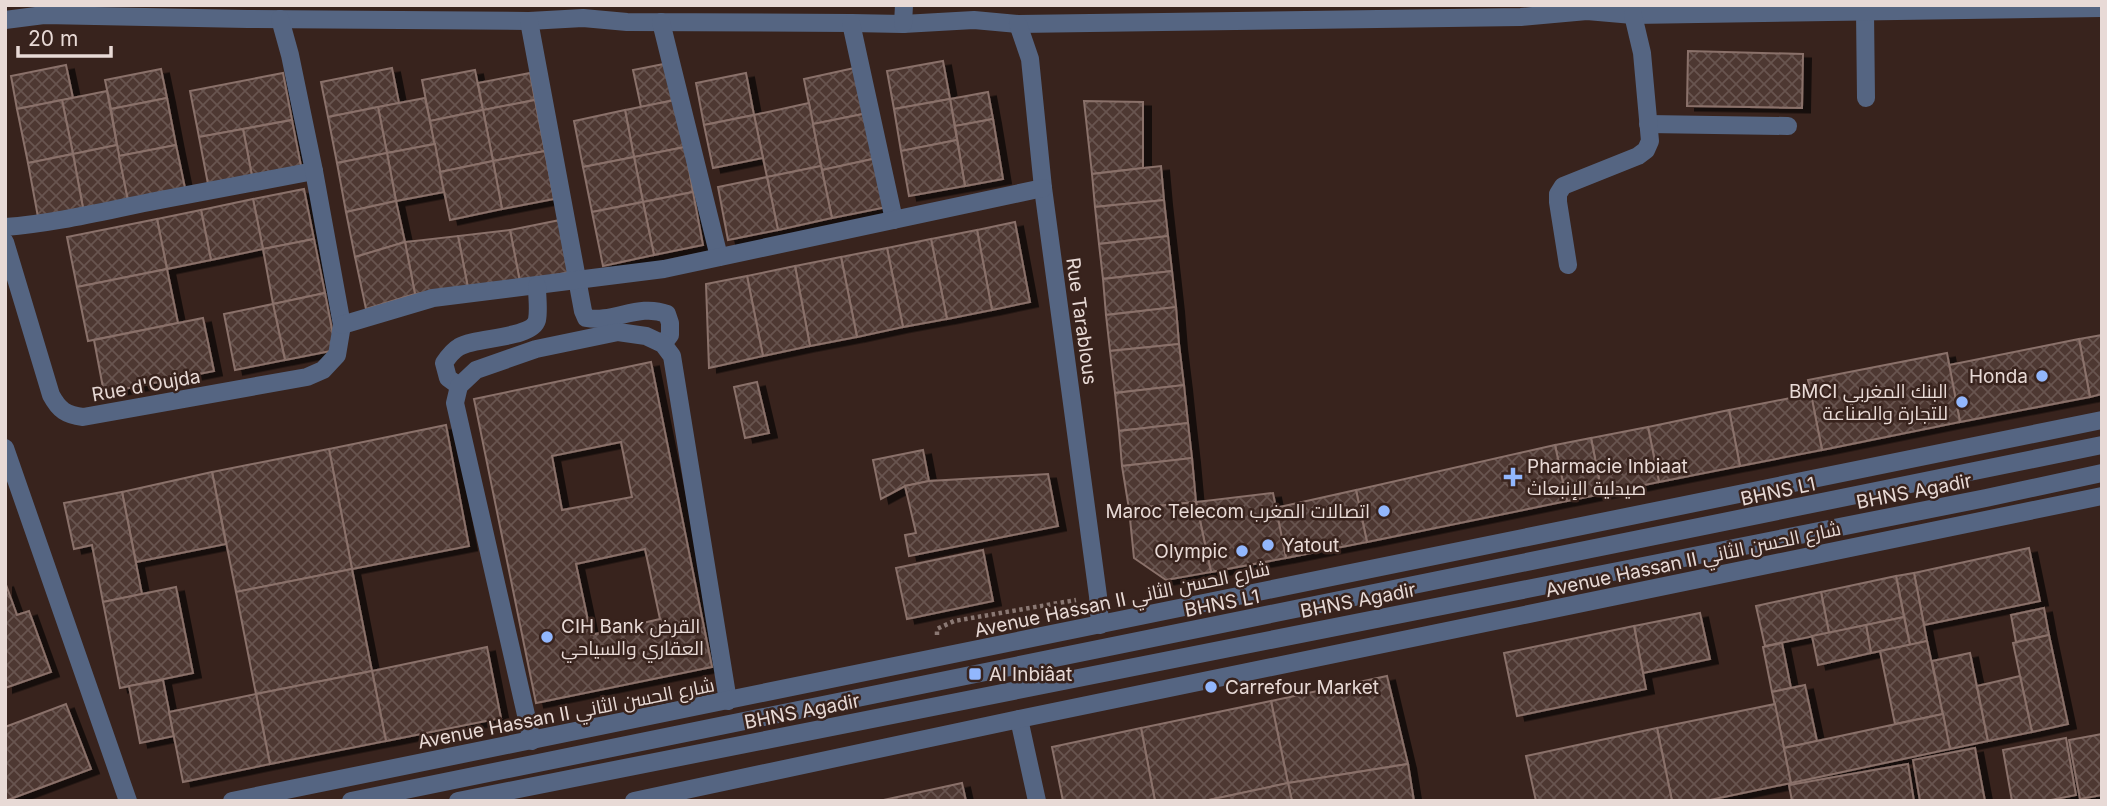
<svg xmlns="http://www.w3.org/2000/svg" width="2107" height="806" viewBox="0 0 2107 806" font-family="Inter,Cairo,sans-serif">
<style>
.building{fill:url(#building-cross-hatch);stroke:#8a716a;stroke-width:2;fill-rule:evenodd;filter:url(#shadow)}
.lines{fill:none;stroke-linecap:round;stroke-linejoin:round}
.path{stroke:#8a7873;stroke-width:4.5;stroke-dasharray:3.5 3.5;stroke-linecap:butt}
.minor{stroke:#556582;stroke-width:18}
.poi-dot{fill:#92b7fd;stroke:#38231d;stroke-width:2.5}
.labels{text-anchor:middle;stroke-width:5;stroke-linejoin:round;paint-order:stroke}
.street-label{font-size:19px;fill:#e8dad6;stroke:#38231d}
.poi-label{font-size:19px;fill:#e8dad6;stroke:#38231d;text-anchor:start}
</style>
<defs>
<pattern id="building-cross-hatch" width="8" height="8" patternUnits="userSpaceOnUse" patternTransform="scale(1.75)"><rect width="8" height="8" fill="#4e3832"/><path d="M0 0l8 8M0 8l8-8" fill="none" stroke="#68544f"/></pattern>
<filter id="shadow"><feDropShadow dx="8" dy="4.5" stdDeviation="0" flood-color="#0009"/></filter>
</defs>
<rect width="100%" height="100%" fill="#38231d"/>
<g class="building">
<path d="M1688,51L1803,54L1802,108L1687,106Z"/>
<path d="M943,61L950,99L894,109L887,71Z"/>
<path d="M669,63L675,100L641,107L633,70Z"/>
<path d="M66,65L73,98L17,109L11,76Z"/>
<path d="M859,67L868,113L813,124L804,79Z"/>
<path d="M392,68L399,103L328,117L321,82Z"/>
<path d="M161,69L167,98L111,109L105,80Z"/>
<path d="M475,70L483,110L430,121L422,80Z"/>
<path d="M283,73L292,120L199,137L190,91Z"/>
<path d="M530,73L535,100L483,110L478,83Z"/>
<path d="M746,73L754,115L704,125L696,83Z"/>
<path d="M107,91L117,145L73,154L62,100Z"/>
<path d="M988,92L993,119L955,126L950,99Z"/>
<path d="M167,98L176,145L119,156L111,109Z"/>
<path d="M425,98L435,144L387,153L378,107Z"/>
<path d="M950,99L957,140L901,151L894,109Z"/>
<path d="M62,100L73,154L28,163L17,109Z"/>
<path d="M535,100L545,151L493,161L483,110Z"/>
<path d="M675,100L685,147L634,157L625,110Z"/>
<path d="M1084,101L1143,102V168L1092,174Z"/>
<path d="M809,103L821,166L767,177L754,115Z"/>
<path d="M378,107L387,153L337,163L328,117Z"/>
<path d="M483,110L493,161L440,172L430,121Z"/>
<path d="M625,110L634,157L583,167L574,121Z"/>
<path d="M868,113L877,158L822,170L813,124Z"/>
<path d="M754,115L763,158L713,168L704,125Z"/>
<path d="M993,119L1003,179L965,186L955,126Z"/>
<path d="M292,120L301,166L252,176L243,129Z"/>
<path d="M243,129L252,176L208,184L199,137Z"/>
<path d="M957,140L965,186L909,196L901,151Z"/>
<path d="M435,144L444,192L396,201L387,153Z"/>
<path d="M117,145L128,200L83,208L73,154Z"/>
<path d="M176,145L185,188L128,200L119,156Z"/>
<path d="M685,147L693,192L643,202L634,157Z"/>
<path d="M545,151L554,199L502,209L493,161Z"/>
<path d="M387,153L396,201L346,212L337,163Z"/>
<path d="M73,154L83,208L38,217L28,163Z"/>
<path d="M634,157L643,202L592,212L583,167Z"/>
<path d="M877,158L887,207L832,218L822,170Z"/>
<path d="M493,161L502,209L450,220L440,172Z"/>
<path d="M821,166L832,218L778,230L767,177Z"/>
<path d="M1161,166L1164,200L1095,207L1092,174Z"/>
<path d="M767,177L778,230L728,240L718,187Z"/>
<path d="M304,189L314,239L263,249L253,199Z"/>
<path d="M693,192L703,245L654,255L643,202Z"/>
<path d="M253,199L263,249L211,260L201,210Z"/>
<path d="M1164,200L1168,236L1099,244L1095,207Z"/>
<path d="M396,201L405,242L355,257L346,212Z"/>
<path d="M643,202L654,255L603,266L592,212Z"/>
<path d="M201,210L211,260L167,269L157,219Z"/>
<path d="M157,219L167,269L77,287L67,237Z"/>
<path d="M560,220L570,272L520,282L510,230Z"/>
<path d="M1015,222L1030,302L992,310L977,230Z"/>
<path d="M510,230L520,282L468,288L458,236Z"/>
<path d="M977,230L992,310L947,319L931,239Z"/>
<path d="M458,236L468,288L415,294L405,242Z"/>
<path d="M1168,236L1172,271L1103,279L1099,244Z"/>
<path d="M314,239L325,293L273,304L263,249Z"/>
<path d="M931,239L947,319L903,327L887,248Z"/>
<path d="M405,242L415,294L366,309L355,257Z"/>
<path d="M887,248L903,327L857,337L841,257Z"/>
<path d="M841,257L857,337L810,346L795,266Z"/>
<path d="M795,266L810,346L763,356L747,276Z"/>
<path d="M167,269L178,323L88,341L77,287Z"/>
<path d="M1172,271L1176,307L1106,315L1103,279Z"/>
<path d="M747,276L763,356L709,368L706,284Z"/>
<path d="M325,293L336,350L285,360L273,304Z"/>
<path d="M273,304L285,360L235,370L224,314Z"/>
<path d="M1176,307L1179,344L1110,351L1106,315Z"/>
<path d="M203,318L214,371L104,393L94,340Z"/>
<path d="M2102,335V394L2090,397L2079,339Z"/>
<path d="M2079,339L2090,397L1960,422L1949,365Z"/>
<path d="M1179,344L1184,385L1115,393L1110,351Z"/>
<path d="M1947,353L1960,422L1822,450L1808,380Z"/>
<path d="M651,362L712,667L536,703L474,399ZM621,442L632,497L562,510L552,456ZM645,549L660,619L591,635L576,564Z"/>
<path d="M757,382L769,433L745,438L734,387Z"/>
<path d="M1184,385L1188,423L1119,431L1115,393Z"/>
<path d="M1811,394L1822,450L1740,466L1729,410Z"/>
<path d="M1729,410L1740,466L1659,482L1648,427Z"/>
<path d="M1188,423L1192,458L1122,466L1119,431Z"/>
<path d="M446,425L469,546L352,569L329,449Z"/>
<path d="M1648,427L1659,482L1602,494L1591,438Z"/>
<path d="M1591,438L1602,494L1567,501L1555,445Z"/>
<path d="M1555,445L1567,501L1367,542L1356,490Z"/>
<path d="M329,449L352,569L236,592L212,472Z"/>
<path d="M923,450L929,481L905,486L881,499L873,460Z"/>
<path d="M1192,458L1196,502L1129,509L1122,466Z"/>
<path d="M212,472L226,544L136,562L122,492Z"/>
<path d="M1048,474L1058,526L909,556L905,535L916,533L905,486L929,481Z"/>
<path d="M1356,490L1367,542L1286,558L1275,508Z"/>
<path d="M122,492L142,594L103,602L92,545L74,549L64,503Z"/>
<path d="M1273,493L1286,558L1211,572L1196,502Z"/>
<path d="M1196,502L1211,572L1166,580L1134,558L1129,509Z"/>
<path d="M2029,548L2040,601L1924,625L1914,573Z"/>
<path d="M983,550L993,601L907,619L896,568Z"/>
<path d="M352,569L372,671L256,694L236,592Z"/>
<path d="M1914,573L1927,641L1910,645L1896,576Z"/>
<path d="M1896,576L1904,617L1829,633L1821,592Z"/>
<path d="M5,582L17,615L29,611L51,672L5,688Z"/>
<path d="M176,587L193,673L120,688L103,602Z"/>
<path d="M1821,592L1829,633L1765,646L1756,606Z"/>
<path d="M2044,608L2049,635L2016,642L2011,615Z"/>
<path d="M1700,613L1710,659L1643,673L1634,626Z"/>
<path d="M1904,617L1910,645L1871,653L1866,625Z"/>
<path d="M1866,625L1871,653L1818,665L1812,636Z"/>
<path d="M1634,626L1646,689L1517,716L1504,653Z"/>
<path d="M2049,635L2068,724L2032,732L2013,643Z"/>
<path d="M1927,641L1943,714L1895,724L1880,651Z"/>
<path d="M1782,643L1791,688L1772,692L1763,647Z"/>
<path d="M487,647L501,718L386,741L372,671Z"/>
<path d="M1970,653L1988,741L1950,749L1932,661Z"/>
<path d="M372,671L386,741L270,764L256,694Z"/>
<path d="M1387,676L1408,764L1288,783L1271,701Z"/>
<path d="M2020,676L2032,732L1988,741L1977,686Z"/>
<path d="M163,680L174,736L140,743L129,686Z"/>
<path d="M1805,685L1817,741L1784,748L1772,692Z"/>
<path d="M256,694L270,764L183,782L169,712Z"/>
<path d="M1271,701L1288,783L1204,801H1155L1141,728Z"/>
<path d="M66,704L91,769L5,801V727Z"/>
<path d="M1775,704L1791,783L1705,801H1672L1657,728Z"/>
<path d="M1943,714L1950,749L1791,783L1784,748Z"/>
<path d="M1141,728L1155,801H1063L1052,747Z"/>
<path d="M1657,728L1672,801H1536L1526,756Z"/>
<path d="M2102,734V795L2080,799L2069,740Z"/>
<path d="M2066,738L2076,795L2046,801H2012L2003,750Z"/>
<path d="M1975,748L1985,801H1920L1913,760Z"/>
<path d="M1408,764L1414,801H1292L1288,783Z"/>
<path d="M1908,764L1914,801H1792L1789,785Z"/>
<path d="M962,783L966,801H879Z"/>
<path d="M1288,783L1292,801H1204Z"/>
</g>
<g class="lines">
<path class="path" d="M937,635V629L954,621L1076,600"/>
<g class="minor">
<path d="M1865,12L1866,98"/>
<path d="M5,20L44,15L248,19L529,21L583,18L627,22L851,23L903,24L974,20L1018,24L1521,17L1587,11L1633,15L2102,8"/>
<path d="M529,21L583,311L586,318C614,323 639,303 667,314L670,323V335L663,344"/>
<path d="M661,22L719,257"/>
<path d="M851,23L894,220"/>
<path d="M903,24L904,5"/>
<path d="M1018,24L1030,59L1043,188L1098,596L1100,625"/>
<path d="M1648,124L1788,126"/>
<path d="M5,227C58,223 108,210 160,200C211,190 263,181 314,171"/>
<path d="M5,242L51,395C59,410 66,415 83,417L307,377L323,370L337,355L342,325L314,171L290,55L280,19"/>
<path d="M1568,265L1558,202V194L1563,186L1638,156L1646,150L1650,141L1642,53L1633,15"/>
<path d="M342,325L433,298L664,269L1043,188"/>
<path d="M459,386L448,378L444,363C448,357 452,351 459,347C475,337 532,339 537,320C539,310 537,297 537,286"/>
<path d="M5,448L128,801"/>
<path d="M1019,719L1037,801"/>
<path d="M532,741L455,403L459,386L476,370L536,349L618,332L646,336L663,344L672,356L728,701"/>
<path d="M232,801L2102,420"/>
<path d="M351,801L2102,445"/>
<path d="M458,801L1986,498L2102,473"/>
<path d="M634,801L1019,719L2102,496"/>
</g>
</g>
<g class="poi-dot">
<circle cx="2042" cy="376" r="7"/>
<circle cx="1962" cy="402" r="7"/>
<path d="M1509.5 466.5h7v7h7v7h-7v7h-7v-7h-7v-7h7z"/>
<circle cx="1384" cy="511" r="7"/>
<circle cx="1268" cy="545" r="7"/>
<circle cx="1242" cy="551" r="7"/>
<circle cx="547" cy="637" r="7"/>
<rect x="968" y="667" width="14" height="14" rx="3.5"/>
<circle cx="1211" cy="687" r="7"/>
</g>
<g class="labels">
<g class="street-label">
<text transform="translate(1082 321) rotate(82)" y="7">Rue Tarablous</text>
<text transform="translate(146 385) rotate(-10)" y="7">Rue d'Oujda</text>
<text transform="translate(1778 491) rotate(-12)" y="7">BHNS L1</text>
<text transform="translate(1914 491) rotate(-11)" y="7">BHNS Agadir</text>
<text transform="translate(1693 559) rotate(-12)" y="7">Avenue Hassan II شارع الحسن الثاني</text>
<text transform="translate(1122 599) rotate(-12)" y="7">Avenue Hassan II شارع الحسن الثاني</text>
<text transform="translate(1358 600) rotate(-11)" y="7">BHNS Agadir</text>
<text transform="translate(1222 603) rotate(-11)" y="7">BHNS L1</text>
<text transform="translate(802 711) rotate(-11)" y="7">BHNS Agadir</text>
<text transform="translate(566 713) rotate(-11)" y="7">Avenue Hassan II شارع الحسن الثاني</text>
</g>
<g class="poi-label">
<text x="2028" y="383" text-anchor="end">Honda</text>
<text x="1948" y="398" text-anchor="end">BMCI البنك المغربي<tspan x="1948" dy="22">للتجارة والصناعة</tspan></text>
<text x="1527" y="473">Pharmacie Inbiaat<tspan x="1527" dy="22">صيدلية الإنبعاث</tspan></text>
<text x="1370" y="518" text-anchor="end">Maroc Telecom اتصالات المغرب</text>
<text x="1282" y="552">Yatout</text>
<text x="1228" y="558" text-anchor="end">Olympic</text>
<text x="561" y="633">CIH Bank القرض<tspan x="561" dy="22">العقاري والسياحي</tspan></text>
<text x="989" y="681">Al Inbiâat</text>
<text x="1225" y="694">Carrefour Market</text>
</g>
</g>
<rect width="2107" height="806" fill="none" stroke="#e8dad6" stroke-width="14"/>
<path d="M18 46v10h93v-10" fill="none" stroke="#e8dad6" stroke-width="3.5"/>
<text x="28" y="46" font-size="21" fill="#e8dad6" stroke="#38231d" stroke-width="5" paint-order="stroke">20 m</text>
</svg>
